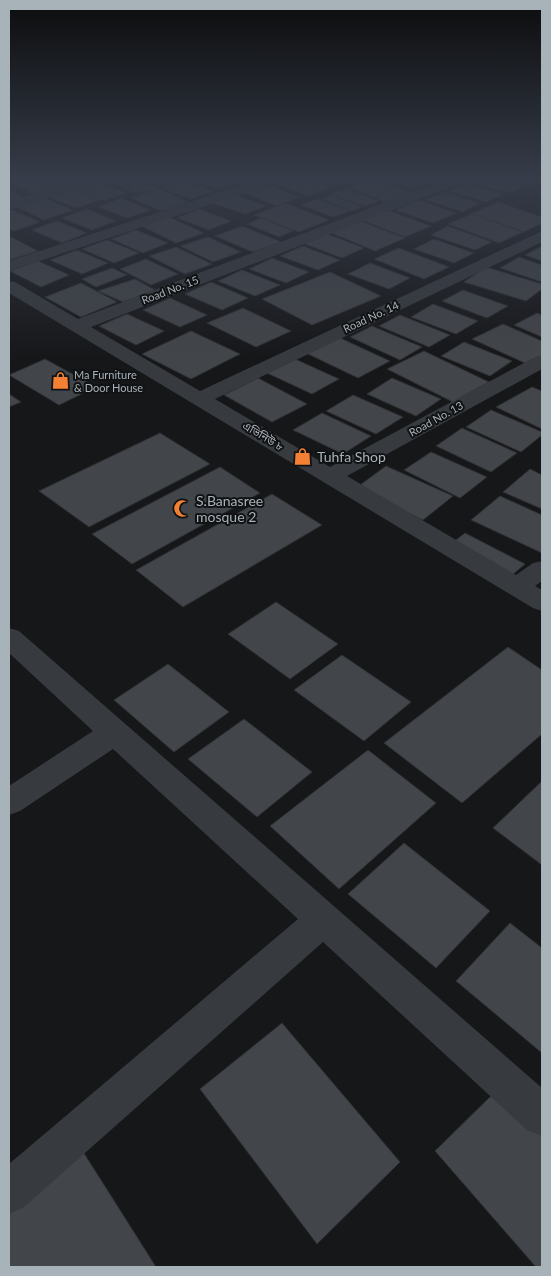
<svg xmlns="http://www.w3.org/2000/svg" width="551" height="1276" viewBox="0 0 551 1276" font-family="Lato,'Noto Sans Bengali',sans-serif">
<style>
.building{fill:#424549;stroke:#303135}
.lines{fill:none;stroke-linecap:round;stroke-linejoin:round}
.minor{fill:#373a3e;fill-rule:evenodd}
.labels{text-anchor:middle;stroke-width:4;stroke-linejoin:round;paint-order:stroke}
.far-street-label{font-size:11px;fill:#a8b2b9;stroke:#111214}
.far-poi-label{font-size:11px;fill:#a8b2b9;stroke:#111214;text-anchor:start}
.poi-label{font-size:14px;fill:#a8b2b9;stroke:#111214;text-anchor:start}
</style>
<rect width="100%" height="100%" fill="#161719"/>
<g class="building">
<path d="M23,179H49L63,185L34,194L9,182Z"/>
<path d="M56,179H83L69,184Z"/>
<path d="M119,179H137L160,189L135,193L110,181Z"/>
<path d="M140,179H176L158,185Z"/>
<path d="M189,179H232L240,181L219,189Z"/>
<path d="M286,179H311L333,187L308,196L274,183Z"/>
<path d="M370,179H374L411,193L386,202L347,187Z"/>
<path d="M382,179H419L427,181L411,188Z"/>
<path d="M469,179H520L532,182L509,193L466,180Z"/>
<path d="M183,180L213,191L191,199L161,188Z"/>
<path d="M98,182L127,193L104,201L75,190Z"/>
<path d="M262,183L299,197L277,206L240,191Z"/>
<path d="M466,183L503,194L486,202L449,191Z"/>
<path d="M72,189L100,200L76,208L48,197Z"/>
<path d="M160,189L188,202L162,211L130,198Z"/>
<path d="M346,189L379,201L365,206L331,194Z"/>
<path d="M9,190L26,198L9,203Z"/>
<path d="M444,192L480,203L463,212L426,200Z"/>
<path d="M234,194L266,206L245,214L213,203Z"/>
<path d="M332,195L362,207L352,211L322,199Z"/>
<path d="M45,198L73,210L44,220L17,207Z"/>
<path d="M121,198L151,210L127,218L98,207Z"/>
<path d="M317,199L350,211L333,217L301,205Z"/>
<path d="M419,200L456,213L433,223L395,210Z"/>
<path d="M498,202L542,217V223L524,232L471,214Z"/>
<path d="M285,203L329,220L299,232L254,215Z"/>
<path d="M87,209L116,221L92,230L62,218Z"/>
<path d="M199,209L231,221L209,230L177,218Z"/>
<path d="M12,210L40,222L14,231L9,229V211Z"/>
<path d="M387,210L431,226L405,237L362,220Z"/>
<path d="M472,214L523,232L499,243L448,224Z"/>
<path d="M167,216L204,233L176,243L140,225Z"/>
<path d="M261,218L293,231L279,237L247,224Z"/>
<path d="M57,221L87,233L62,243L32,230Z"/>
<path d="M360,221L405,238L375,251L329,232Z"/>
<path d="M242,226L281,242L253,252L215,236Z"/>
<path d="M448,226L492,242L475,250L431,235Z"/>
<path d="M136,230L168,243L143,253L111,239Z"/>
<path d="M327,234L364,248L342,258L305,244Z"/>
<path d="M9,237H11L38,251L9,260Z"/>
<path d="M208,237L241,252L213,262L180,246Z"/>
<path d="M434,239L474,253L454,263L414,249Z"/>
<path d="M107,240L139,253L114,263L82,249Z"/>
<path d="M303,246L340,260L318,270L280,256Z"/>
<path d="M542,246V261L525,255Z"/>
<path d="M176,247L212,264L185,274L149,256Z"/>
<path d="M399,248L449,267L424,279L374,259Z"/>
<path d="M77,250L108,263L82,274L50,260Z"/>
<path d="M519,257L542,265V282L500,268Z"/>
<path d="M272,258L309,272L286,283L249,269Z"/>
<path d="M146,259L178,274L151,285L120,269Z"/>
<path d="M38,261L69,275L41,287L10,271Z"/>
<path d="M370,263L410,278L389,289L348,274Z"/>
<path d="M486,267L542,284V289L526,301L464,282Z"/>
<path d="M112,268L127,275L96,287L82,279Z"/>
<path d="M242,270L280,285L255,296L218,281Z"/>
<path d="M330,272L381,296L312,325L262,299Z"/>
<path d="M135,279L155,290L123,302L98,291Z"/>
<path d="M211,282L248,298L222,310L185,294Z"/>
<path d="M81,283L117,302L81,317L45,297Z"/>
<path d="M463,290L508,306L487,318L442,301Z"/>
<path d="M170,298L207,315L180,327L143,310Z"/>
<path d="M433,304L478,321L456,334L411,317Z"/>
<path d="M243,308L291,331L256,347L207,323Z"/>
<path d="M537,313L542,315V337L514,325Z"/>
<path d="M127,314L164,331L136,345L99,326Z"/>
<path d="M400,315L450,335L429,347L379,326Z"/>
<path d="M503,324L542,341V356L527,364L472,339Z"/>
<path d="M372,326L422,347L400,360L350,337Z"/>
<path d="M191,331L240,354L191,379L142,354Z"/>
<path d="M338,337L390,361L358,378L306,353Z"/>
<path d="M464,342L512,361L490,376L441,356Z"/>
<path d="M424,351L489,382L453,402L387,369Z"/>
<path d="M45,359L96,387L59,405L9,375Z"/>
<path d="M295,359L339,379L312,394L267,373Z"/>
<path d="M258,378L307,404L272,422L224,395Z"/>
<path d="M392,378L441,399L416,416L367,394Z"/>
<path d="M532,387L542,391V429L496,407Z"/>
<path d="M9,394L21,402L9,407Z"/>
<path d="M353,395L403,417L376,434L326,411Z"/>
<path d="M491,410L542,432V435L521,452L466,427Z"/>
<path d="M322,413L371,436L343,454L293,430Z"/>
<path d="M462,428L517,453L491,472L436,446Z"/>
<path d="M160,433L210,464L89,527L39,491Z"/>
<path d="M431,452L487,477L460,498L404,470Z"/>
<path d="M386,466L453,496L423,520L356,488Z"/>
<path d="M220,467L260,493L132,564L92,534Z"/>
<path d="M530,469L542,475V509L503,492Z"/>
<path d="M272,494L322,525L183,607L136,570Z"/>
<path d="M500,496L542,515V553L471,520Z"/>
<path d="M465,533L525,564L512,575L452,543Z"/>
<path d="M276,602L338,644L290,679L228,634Z"/>
<path d="M508,647L542,670V734L462,803L384,743Z"/>
<path d="M342,655L411,702L364,741L294,690Z"/>
<path d="M168,664L229,712L174,752L114,700Z"/>
<path d="M244,719L312,772L257,817L188,759Z"/>
<path d="M368,750L436,803L339,889L270,826Z"/>
<path d="M542,781V865L493,828Z"/>
<path d="M404,843L490,911L436,968L348,894Z"/>
<path d="M510,923L542,948V1053L456,981Z"/>
<path d="M282,1023L400,1162L317,1244L200,1089Z"/>
<path d="M496,1091L542,1135V1267H536L435,1151Z"/>
<path d="M80,1147L156,1267H9V1204Z"/>
</g>
<g class="lines">
<g class="minor">
<path d="M85,179H106L104,182L9,210V201Z"/>
<path d="M261,179H281L279,182L9,271V261Z"/>
<path d="M447,179H466L464,182L91,327L200,391L542,231V242L215,399L330,467L535,357L542,355V369L347,476L516,575L533,563L542,561V581L535,586L542,590V611L533,608L9,293V281L15,282L78,319Z"/>
<path d="M9,628L19,631L542,1088V1136L527,1130L323,942L24,1207L9,1214V1164L298,919L113,749L20,811L9,815V786L93,731L9,653Z"/>
</g>
</g>
<linearGradient id="sky" x2="0" y2="1"><stop stop-color="#0c0d0e"/><stop offset="0.5" stop-color="#363c49"/><stop offset="1" stop-color="#363c49" stop-opacity="0"/></linearGradient>
<rect width="551" height="357" fill="url(#sky)"/>
<defs>
<symbol id="shop-bare" viewBox="-9 -9 18 18"><path d="M-5-2.5h2.3a2.7 3.5 0 0 1 5.4 0H5L5.5 6h-11ZM-1.5-2.5h3a1.5 2.3 0 0 0-3 0Z" fill="#f48133" stroke="#111214" stroke-width="2.5" paint-order="stroke"/></symbol>
<symbol id="mosque-bare" viewBox="-9 -9 18 18"><path d="M3.5-4.9A6 6 0 1 0 3.5 4.9A5 5 0 1 1 3.5-4.9Z" fill="#f48133" stroke="#111214" stroke-width="2.5" paint-order="stroke"/></symbol>
</defs>
<g fill-rule="evenodd">
<use href="#shop-bare" x="48" y="368" width="25" height="25"/>
<use href="#shop-bare" x="290" y="444" width="25" height="25"/>
<use href="#mosque-bare" x="170" y="496" width="25" height="25"/>
</g>
<g class="labels">
<g class="far-street-label">
<text transform="translate(170 290) rotate(-21)" y="4">Road No. 15</text>
<text transform="translate(371 317) rotate(-25)" y="4">Road No. 14</text>
<text transform="translate(436 419) rotate(-29)" y="4">Road No. 13</text>
<text transform="translate(263 436) rotate(31)" y="4">এভিনিউ ৮</text>
</g>
<g class="far-poi-label">
<text x="74" y="379">Ma Furniture<tspan x="74" dy="13">&amp; Door House</tspan></text>
</g>
<g class="poi-label">
<text x="317" y="462">Tuhfa Shop</text>
<text x="196" y="506">S.Banasree<tspan x="196" dy="16">mosque 2</tspan></text>
</g>
</g>
<rect width="551" height="1276" fill="none" stroke="#a8b2b9" stroke-width="20"/>
</svg>
